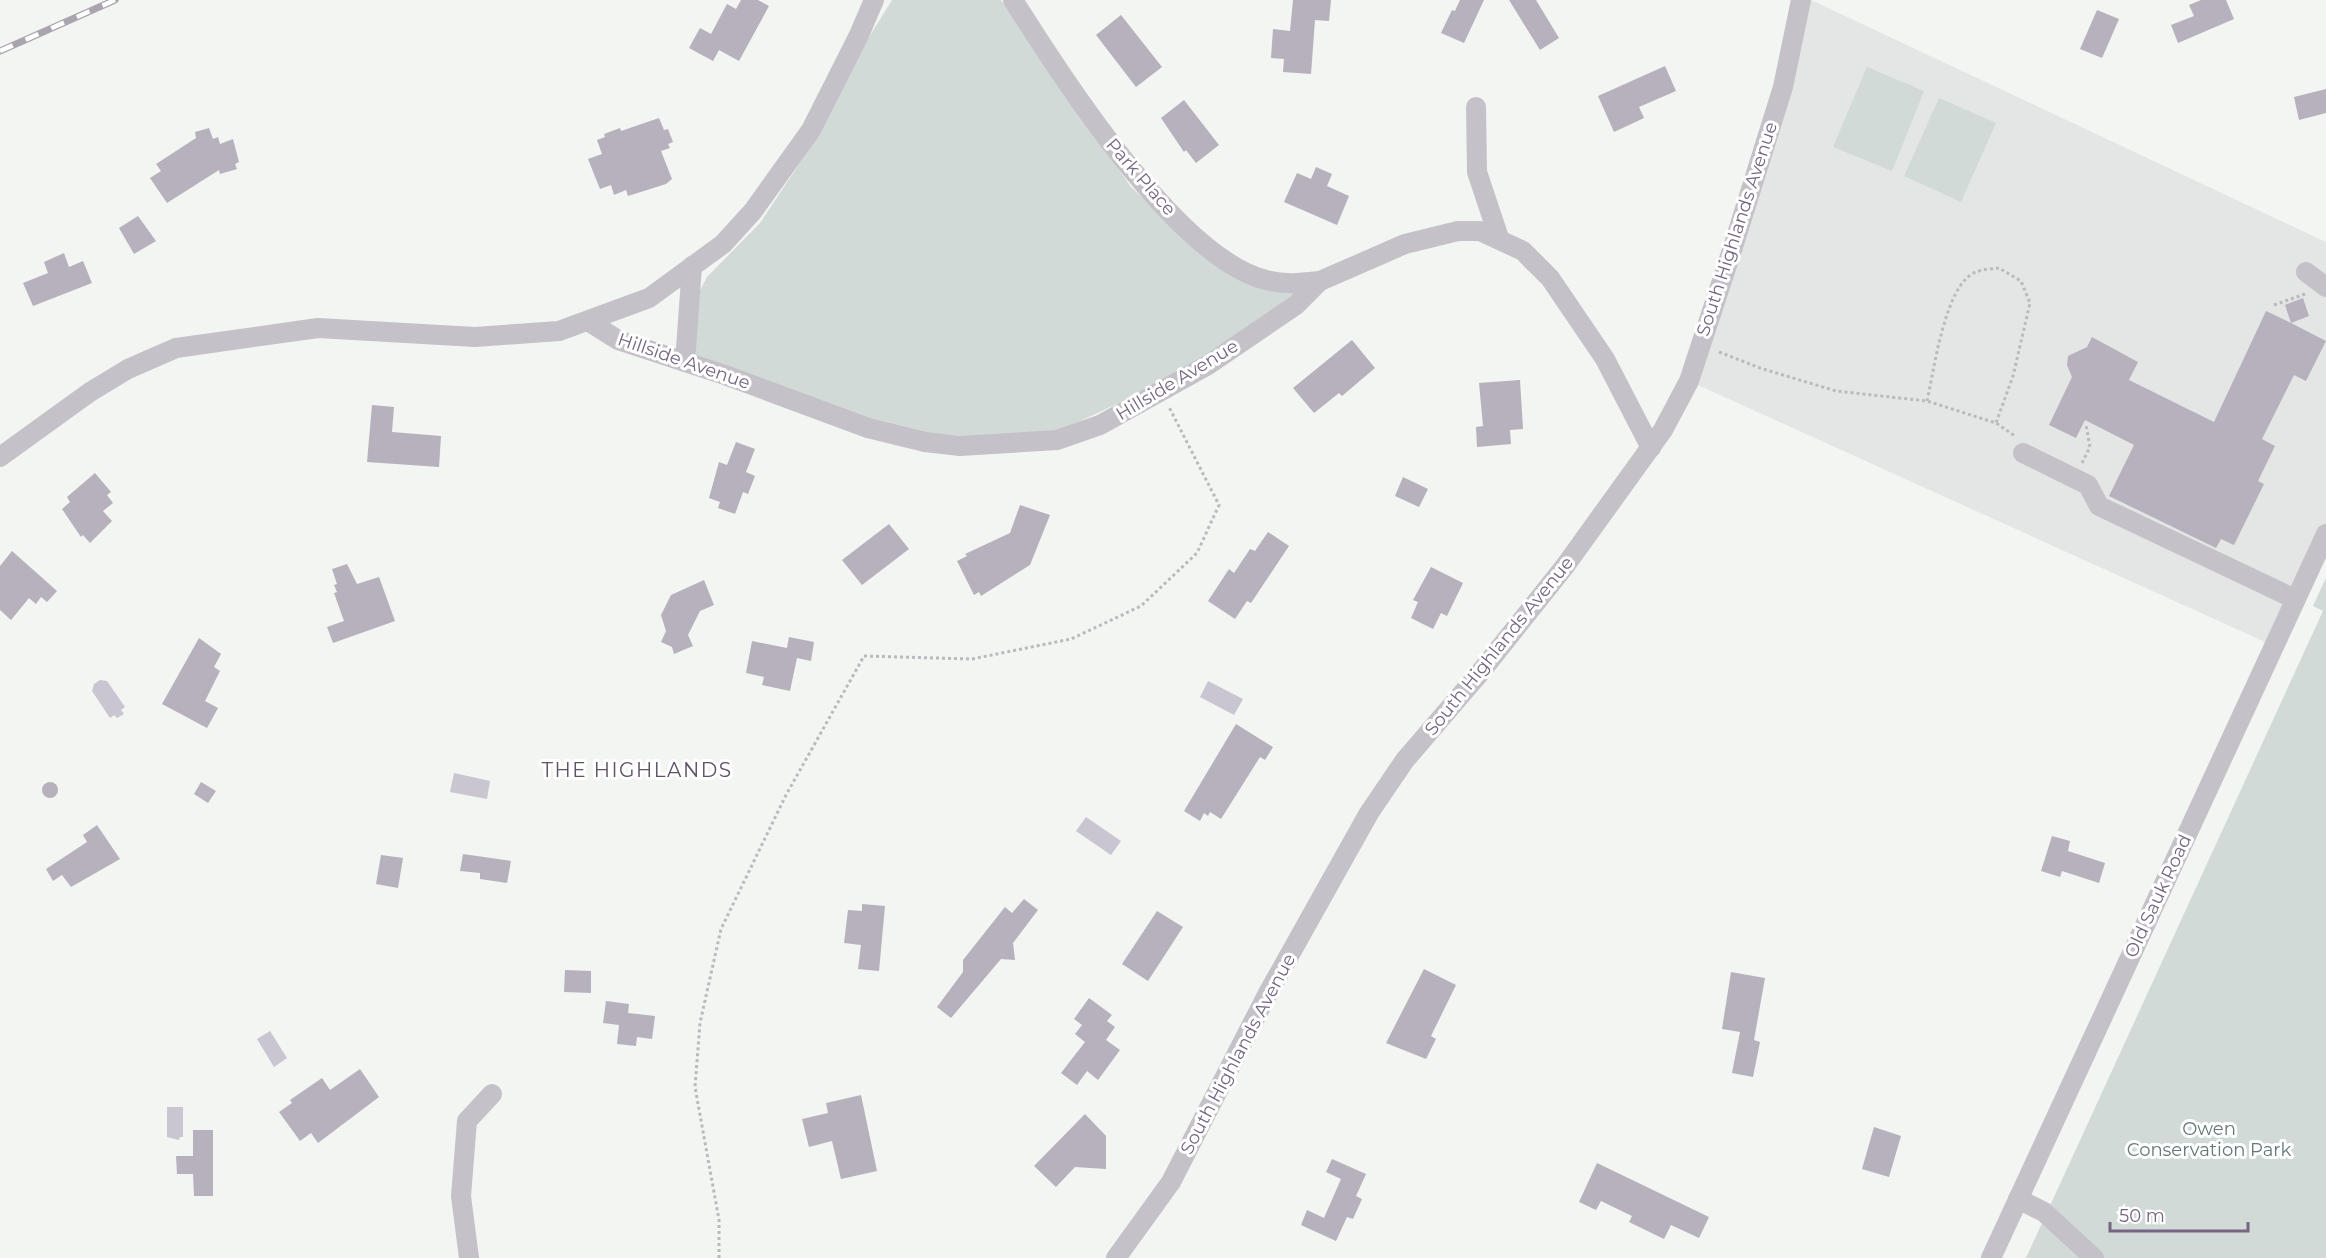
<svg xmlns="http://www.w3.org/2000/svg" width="2326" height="1258" viewBox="0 0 2326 1258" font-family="Montserrat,sans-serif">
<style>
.built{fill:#e4e6e6}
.green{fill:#d1dad7}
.water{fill:#c9c5d1}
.building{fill:#b6b1bc}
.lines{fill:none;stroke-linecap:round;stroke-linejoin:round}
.path{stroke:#bcb9be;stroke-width:3;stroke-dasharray:3 3;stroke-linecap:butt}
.minor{stroke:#c5c1c8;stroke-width:20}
.rail-casing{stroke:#a9a4ae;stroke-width:7}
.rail{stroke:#fff;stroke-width:4.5;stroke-dasharray:14;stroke-linecap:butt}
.labels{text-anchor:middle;stroke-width:6;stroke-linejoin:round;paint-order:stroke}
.street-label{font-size:18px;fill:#756682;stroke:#fff}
.park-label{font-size:18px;fill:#647977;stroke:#fff}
.neighbourhood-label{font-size:20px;letter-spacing:1.5px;fill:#5e5367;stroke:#fff}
</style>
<rect width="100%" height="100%" fill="#f2f5f2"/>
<path class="built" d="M1801,0H1811L2326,242V534L2274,646L1689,381Z"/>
<g class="green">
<path d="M892,0H1001L1131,187L1219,268L1257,287L1302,289L1186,371L1053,434L992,439L930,433L875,423L700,359L693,352L696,298L707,277L760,223L817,137L856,58Z"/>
<path d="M1867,67L1924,91L1892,171L1833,147Z"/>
<path d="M1939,98L1996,123L1961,202L1904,176Z"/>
<path d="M2326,578V1258H2026L2323,611L2313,606Z"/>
</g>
<g class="water">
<path d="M100,680L107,681L125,707L121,710L124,714L117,718L114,715L110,718L92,691L94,684Z"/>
<path d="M1208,681L1243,699L1234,715L1200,697Z"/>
<path d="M454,773L490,781L487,799L450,792Z"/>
<path d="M1086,817L1121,841L1111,855L1076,831Z"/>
<path d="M270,1031L287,1058L274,1067L257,1039Z"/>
<path d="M167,1107H183V1137H180L179,1140L167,1137Z"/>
</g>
<g class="building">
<path d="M741,0H758L769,6L739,61L719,50L713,61L689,48L700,28L711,34L727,4L736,9Z"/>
<path d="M1293,0H1331L1329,21L1315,20L1311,74L1283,72L1284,59L1271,58L1273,29L1290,31Z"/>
<path d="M1460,0H1484L1464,43L1441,33L1452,10L1455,11Z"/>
<path d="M1509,0H1536L1559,38L1540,50Z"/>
<path d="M2201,0H2226L2234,19L2178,43L2171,25L2194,16L2189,5Z"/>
<path d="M2097,10L2119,19L2102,58L2080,49Z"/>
<path d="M1121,15L1162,67L1136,87L1096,35Z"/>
<path d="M1665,66L1676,91L1639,107L1644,118L1614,132L1598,96Z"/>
<path d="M2326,89V113L2299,120L2294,97Z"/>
<path d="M1184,100L1219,145L1196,163L1186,150L1184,152L1161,118Z"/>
<path d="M659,118L664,130L668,129L673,142L668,144L670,148L661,151L672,179L666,184L628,196L626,190L614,195L611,185L600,189L588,159L602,154L597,140L605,137L604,134L620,128L621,131Z"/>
<path d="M209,128L213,139L218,137L220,144L233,139L239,162L235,164L237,169L220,174L219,170L167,203L150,178L161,171L156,164L196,138L195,132Z"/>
<path d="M1316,167L1332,174L1327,186L1349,196L1337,225L1284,202L1297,173L1311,179Z"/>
<path d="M138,216L156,241L134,254L119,228Z"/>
<path d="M64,253L69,267L83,261L92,283L33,306L23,283L48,273L44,262Z"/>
<path d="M2303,298L2309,316L2291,323L2326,341L2306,381L2294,375L2262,439L2275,446L2258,481L2264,484L2234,545L2221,539L2216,548L2109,496L2134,445L2085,420L2076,438L2049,425L2072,377L2067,365L2068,356L2087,347L2092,337L2138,362L2129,380L2214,422L2266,311L2291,323L2285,305Z"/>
<path d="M1352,340L1375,368L1342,396L1339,393L1314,413L1293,388Z"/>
<path d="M1520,380L1523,429L1510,430L1511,444L1477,447L1476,427L1483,426L1479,383Z"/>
<path d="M372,405L394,407L392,432L441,436L439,467L367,462Z"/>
<path d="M736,442L755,449L746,472L755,476L748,494L743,492L735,514L718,508L720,502L709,498L719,462L727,465Z"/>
<path d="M95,473L111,492L107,495L113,503L103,511L112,521L90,543L83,535L81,537L62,509L70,502L67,497Z"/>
<path d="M1403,477L1428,489L1419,507L1395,496Z"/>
<path d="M1020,505L1050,515L1030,565L981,596L979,592L974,595L957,561L967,556L965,554L1010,533Z"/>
<path d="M889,524L909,549L862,585L842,560Z"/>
<path d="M1268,532L1289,546L1251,603L1247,601L1235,619L1208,601L1229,569L1234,573L1250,549L1255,551Z"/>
<path d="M12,551L57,591L47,602L41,597L36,604L29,598L11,620L0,610V566Z"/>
<path d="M347,564L357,584L379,577L395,621L333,643L327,627L344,621L334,593L337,592L334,585L337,584L332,569Z"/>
<path d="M1431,567L1463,583L1447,616L1441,613L1433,629L1411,618L1418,602L1413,600Z"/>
<path d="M704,580L714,605L700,611L688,635L693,646L674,654L672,647L661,642L666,631L661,615L671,595Z"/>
<path d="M789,637L814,642L811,661L797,658L790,691L762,685L764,677L746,673L752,641L787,648Z"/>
<path d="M199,638L221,654L214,667L220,671L205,701L218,708L207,728L162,704Z"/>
<path d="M1236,724L1273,747L1265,760L1260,757L1221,819L1210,812L1208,816L1204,813L1200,821L1184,811Z"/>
<circle cx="50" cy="790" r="8"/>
<path d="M201,782L216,791L208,803L194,794Z"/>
<path d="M97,825L120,859L71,887L62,875L53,881L46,869L87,842L83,835Z"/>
<path d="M2052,836L2070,841L2068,851L2105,863L2099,883L2062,871L2060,877L2041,871Z"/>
<path d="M463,854L511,861L507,883L480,879V873L460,871Z"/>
<path d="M381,855L403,858L398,888L376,884Z"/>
<path d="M1024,899L1038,910L1013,943L1015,960L1001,959L951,1018L937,1007L963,972V960L1005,907L1012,913Z"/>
<path d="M862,904L885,906L879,971L858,969L861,945L844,943L848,910L862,911Z"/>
<path d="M1157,911L1183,927L1148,981L1122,964Z"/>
<path d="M1424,969L1456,985L1431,1036L1436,1039L1426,1059L1386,1043Z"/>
<path d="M565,970L591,971V993L564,992Z"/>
<path d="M1731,972L1765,978L1754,1040L1760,1042L1753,1077L1732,1073L1740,1032L1722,1029Z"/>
<path d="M1089,998L1112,1015L1107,1021L1115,1027L1106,1040L1120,1050L1098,1080L1087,1071L1077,1085L1061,1073L1085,1042L1075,1034L1082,1025L1074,1019Z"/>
<path d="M606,1001L629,1004L628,1013L655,1016L652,1039L637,1037L636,1046L617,1044L619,1025L603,1023Z"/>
<path d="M360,1069L379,1097L318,1143L311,1133L300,1141L279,1112L292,1103L290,1100L322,1078L330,1090Z"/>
<path d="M861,1095L877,1171L841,1179L832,1141L809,1147L802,1119L828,1113L826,1103Z"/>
<path d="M1085,1114L1106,1136V1169L1075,1167L1056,1187L1034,1166Z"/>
<path d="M1874,1127L1901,1136L1889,1177L1862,1169Z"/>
<path d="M193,1130H213V1196H194L193,1174H177L176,1156H193Z"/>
<path d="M1332,1159L1366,1174L1356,1196L1362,1199L1353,1219L1347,1217L1336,1241L1301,1225L1307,1210L1324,1218L1341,1179L1326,1172Z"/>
<path d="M1597,1163L1709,1217L1699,1238L1671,1225L1664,1239L1629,1222L1632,1216L1601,1201L1596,1210L1579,1202Z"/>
</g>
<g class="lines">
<g class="path">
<path d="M2274,305L2305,294"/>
<path d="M1719,352L1760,368L1836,391L1927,401L1996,423L2015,436"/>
<path d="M1927,401C1934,371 1945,283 1976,272C1983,269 1992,269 1999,268L2021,281L2030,303L2013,376L1996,423"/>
<path d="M2082,463L2090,447L2086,425"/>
<path d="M719,1258V1220L695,1087L700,1023L721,929L786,795L864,656L972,659L1071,639L1141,606L1197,553L1219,505L1169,407"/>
</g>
<g class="minor">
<path d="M1013,0C1062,77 1177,258 1266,280C1285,285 1301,283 1320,281"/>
<path d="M1476,107L1477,172L1499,238"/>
<path d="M2306,272L2326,287"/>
<path d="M588,321L618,340L725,375L868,428L925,442L960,446L1057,440L1100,425L1208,365L1296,305L1320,281L1405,244L1458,231H1480L1523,251L1550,278L1605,359L1651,448"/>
<path d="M685,362L692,266"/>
<path d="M2023,453L2088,485L2099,506L2295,599"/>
<path d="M0,457L90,392L128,369L176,348L318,328L475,337L559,331L649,298L723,244L753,211L811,130L859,35L874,0"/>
<path d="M2018,1199L2044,1212L2094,1258"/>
<path d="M469,1258L461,1196L467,1121L492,1094"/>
<path d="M1116,1258L1171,1182L1267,995L1369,813L1405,760L1479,674L1565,566L1663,430L1689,381L1733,247L1783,87L1801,0"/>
<path d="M1991,1258L2326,534"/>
</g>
<defs>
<path id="rail" d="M0,51L115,0"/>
</defs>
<use href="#rail" class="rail-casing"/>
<use href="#rail" class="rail"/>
</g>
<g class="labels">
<g class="street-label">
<text transform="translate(1141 177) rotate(49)" y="6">Park Place</text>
<text transform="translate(1737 229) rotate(-72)" y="6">South Highlands Avenue</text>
<text transform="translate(684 361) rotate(19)" y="6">Hillside Avenue</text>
<text transform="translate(1177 380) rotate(-31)" y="6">Hillside Avenue</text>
<text transform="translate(1499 646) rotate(-51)" y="6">South Highlands Avenue</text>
<text transform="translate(2158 896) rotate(-65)" y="6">Old Sauk Road</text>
<text transform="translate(1238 1054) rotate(-62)" y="6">South Highlands Avenue</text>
</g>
<g class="park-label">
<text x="2209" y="1135">Owen<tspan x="2209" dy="21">Conservation Park</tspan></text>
</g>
<g class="neighbourhood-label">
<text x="637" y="777">THE HIGHLANDS</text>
</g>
</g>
<path d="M2110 1222v9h138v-9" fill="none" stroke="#756682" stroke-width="3"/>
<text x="2119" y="1222" font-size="18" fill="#756682" stroke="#ffffff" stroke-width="4.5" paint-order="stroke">50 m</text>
</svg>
